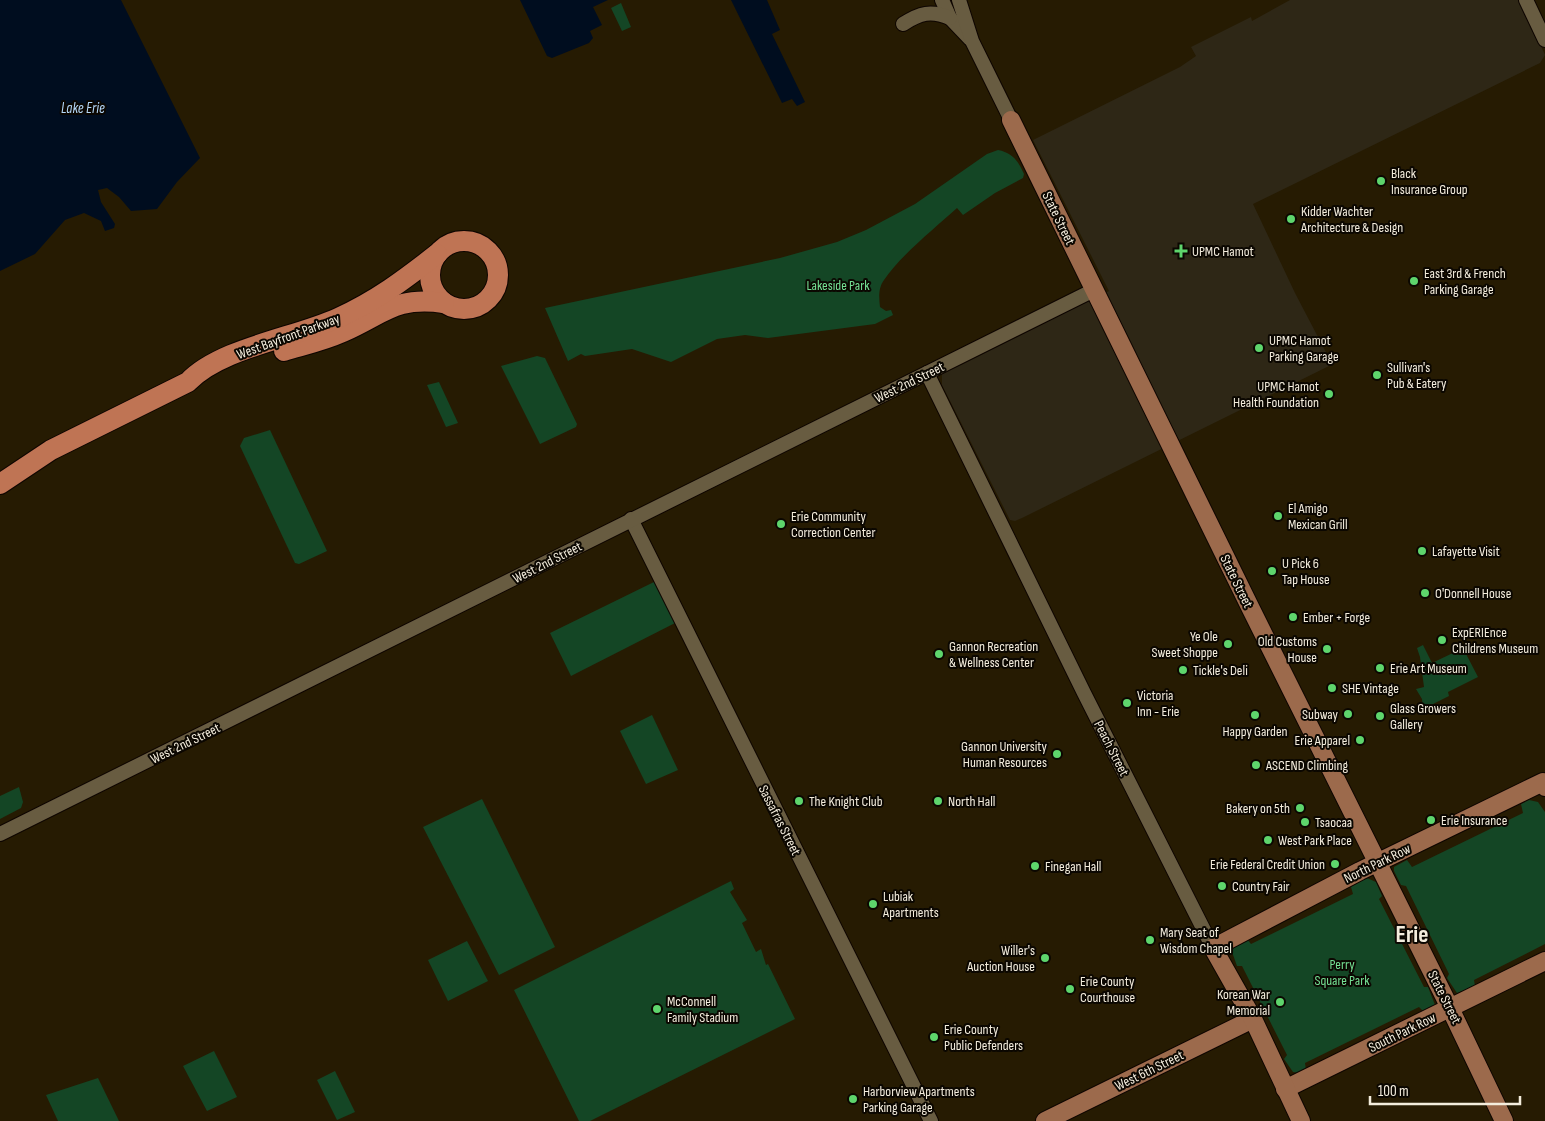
<svg xmlns="http://www.w3.org/2000/svg" width="1545" height="1121" viewBox="0 0 1545 1121" font-family="'Sofia Sans Condensed',sans-serif">
<style>
.medical{fill:#2e2716}
.green{fill:#144625}
.water{fill:#000d1f}
.lines{fill:none;stroke-linecap:round;stroke-linejoin:round}
.minor-casing{stroke:#0e0500;stroke-width:16}
.major-casing{stroke:#0e0500;stroke-width:20}
.highway-casing{stroke:#0e0500;stroke-width:22}
.minor{stroke:#685c41;stroke-width:14}
.major{stroke:#9c6a4c;stroke-width:18}
.highway{stroke:#bf7454;stroke-width:20}
.poi-dot{fill:#5ed56c;stroke:#0b0701;stroke-width:2}
.labels{text-anchor:middle;stroke-width:4;stroke-linejoin:round;paint-order:stroke}
.poi-label{font-size:14px;fill:#f4eddd;stroke:#0b0701;text-anchor:start}
.street-label{font-size:14px;fill:#f4eddd;stroke:#0b0701}
.park-label{font-size:14px;fill:#75e194;stroke:#0b0701}
.water-label{font-size:15px;font-style:italic;fill:#b5d8f9;stroke:#0b0701}
.town-label{font-size:24px;font-weight:bold;fill:#f4eddd;stroke:#0b0701}
</style>
<rect width="100%" height="100%" fill="#261b02"/>
<path class="medical" d="M1290,0H1520L1545,55L1540,63L1253,204L1295,293L1330,360L1329,366L1022,518L1015,521L1010,520L942,385V374L1109,291L1033,140L1180,67L1196,56L1191,47L1251,17L1252,21Z"/>
<g class="green">
<path d="M621,3L631,27L622,31L611,8Z"/>
<path d="M998,150C1013,153 1018,161 1024,174L1023,178L995,193L963,215L957,208C935,228 900,256 884,280C878,288 879,298 880,307L886,311L891,310L893,315L875,324L768,338L745,335L717,339L671,362L632,349L585,356L581,354L568,361L545,308L780,258L837,242L866,230L915,204L987,154Z"/>
<path d="M537,356L545,358L577,424L576,427L540,444L501,366Z"/>
<path d="M439,382L458,423L446,427L427,385Z"/>
<path d="M270,430L327,551L299,564L295,563L240,446L244,438Z"/>
<path d="M656,581L677,622L571,676L550,633Z"/>
<path d="M1423,645L1432,663L1455,652L1457,655L1465,652L1478,677L1448,692L1449,696L1423,709L1422,699L1416,689L1424,687L1420,657L1417,648Z"/>
<path d="M652,715L678,770L646,784L620,731Z"/>
<path d="M19,787L23,802L21,808L0,819V796Z"/>
<path d="M482,799L555,947L499,975L423,827Z"/>
<path d="M1529,800L1538,802L1545,812V944L1474,980L1475,986L1457,993L1447,978L1449,974L1406,886L1401,885L1394,871V867L1407,860L1412,867L1523,813L1521,804Z"/>
<path d="M1367,878L1376,882L1382,896L1379,899L1424,987H1428L1435,1005L1423,1011L1419,1007L1305,1063L1306,1070L1299,1073L1293,1072L1284,1059L1287,1055L1242,966H1237L1232,952L1234,946L1247,939L1251,944L1353,894L1351,887Z"/>
<path d="M731,881L734,889L730,892L747,920L742,923L756,952L761,949L766,965L768,964L795,1019L590,1121H579L514,990Z"/>
<path d="M467,941L488,981L448,1001L428,960Z"/>
<path d="M214,1051L237,1097L207,1111L183,1066Z"/>
<path d="M335,1071L355,1112L337,1120L317,1080Z"/>
<path d="M98,1078L119,1121H58L46,1095Z"/>
</g>
<g class="water">
<path d="M0,0H121L200,158L177,182L157,209L131,211L119,197L107,188L98,190L101,202L115,224L114,228L105,231L101,221L84,213L65,220L35,254L0,271Z"/>
<path d="M520,0H608L593,7L602,25L590,31L593,38L589,43L552,58L547,56Z"/>
<path d="M731,0H767L780,30L772,34L805,102L797,106L792,99L782,103Z"/>
</g>
<g class="lines">
<defs>
<g id="minor">
<path d="M942,0L950,18L970,39"/>
<path d="M959,0L972,41L1011,120"/>
<path d="M1526,0L1545,40"/>
<path d="M903,24C920,13 931,10 950,18"/>
<path d="M927,373L1084,693L1213,948"/>
<path d="M631,519L931,1121"/>
<path d="M0,834L1094,290"/>
</g>
<g id="major">
<path d="M1011,120L1251,609L1450,1008L1504,1121"/>
<path d="M1285,1089L1545,961"/>
<path d="M1045,1121L1253,1019"/>
<path d="M1301,1121L1253,1019L1213,948L1360,871L1543,782L1545,787"/>
</g>
<g id="highway">
<circle cx="464" cy="275" r="34"/>
<path d="M284,351C304,345 323,341 343,332C384,314 395,296 444,303"/>
<path d="M0,484L51,450L188,382C220,348 294,338 338,318C376,301 405,279 437,254"/>
</g>
</defs>
<use href="#minor" class="minor-casing"/>
<use href="#major" class="major-casing"/>
<use href="#highway" class="highway-casing"/>
<use href="#minor" class="minor"/>
<use href="#major" class="major"/>
<use href="#highway" class="highway"/>
</g>
<g class="poi-dot">
<circle cx="1381" cy="181" r="5"/>
<circle cx="1291" cy="219" r="5"/>
<path d="M1178.5 243.5h5v5h5v5h-5v5h-5v-5h-5v-5h5z"/>
<circle cx="1414" cy="281" r="5"/>
<circle cx="1259" cy="348" r="5"/>
<circle cx="1377" cy="375" r="5"/>
<circle cx="1329" cy="394" r="5"/>
<circle cx="1278" cy="516" r="5"/>
<circle cx="781" cy="524" r="5"/>
<circle cx="1422" cy="551" r="5"/>
<circle cx="1272" cy="571" r="5"/>
<circle cx="1425" cy="593" r="5"/>
<circle cx="1293" cy="617" r="5"/>
<circle cx="1442" cy="640" r="5"/>
<circle cx="1228" cy="644" r="5"/>
<circle cx="1327" cy="649" r="5"/>
<circle cx="939" cy="654" r="5"/>
<circle cx="1380" cy="668" r="5"/>
<circle cx="1183" cy="670" r="5"/>
<circle cx="1332" cy="688" r="5"/>
<circle cx="1127" cy="703" r="5"/>
<circle cx="1348" cy="714" r="5"/>
<circle cx="1255" cy="715" r="5"/>
<circle cx="1380" cy="716" r="5"/>
<circle cx="1360" cy="740" r="5"/>
<circle cx="1057" cy="754" r="5"/>
<circle cx="1256" cy="765" r="5"/>
<circle cx="799" cy="801" r="5"/>
<circle cx="938" cy="801" r="5"/>
<circle cx="1300" cy="808" r="5"/>
<circle cx="1431" cy="820" r="5"/>
<circle cx="1305" cy="822" r="5"/>
<circle cx="1268" cy="840" r="5"/>
<circle cx="1335" cy="864" r="5"/>
<circle cx="1035" cy="866" r="5"/>
<circle cx="1222" cy="886" r="5"/>
<circle cx="873" cy="904" r="5"/>
<circle cx="1150" cy="940" r="5"/>
<circle cx="1045" cy="958" r="5"/>
<circle cx="1070" cy="989" r="5"/>
<circle cx="1280" cy="1002" r="5"/>
<circle cx="657" cy="1009" r="5"/>
<circle cx="934" cy="1037" r="5"/>
<circle cx="853" cy="1099" r="5"/>
</g>
<g class="labels">
<g class="poi-label">
<text x="1391" y="178">Black<tspan x="1391" dy="16">Insurance Group</tspan></text>
<text x="1301" y="216">Kidder Wachter<tspan x="1301" dy="16">Architecture &amp; Design</tspan></text>
<text x="1192" y="256">UPMC Hamot</text>
<text x="1424" y="278">East 3rd &amp; French<tspan x="1424" dy="16">Parking Garage</tspan></text>
<text x="1269" y="345">UPMC Hamot<tspan x="1269" dy="16">Parking Garage</tspan></text>
<text x="1387" y="372">Sullivan's<tspan x="1387" dy="16">Pub &amp; Eatery</tspan></text>
<text x="1319" y="391" text-anchor="end">UPMC Hamot<tspan x="1319" dy="16">Health Foundation</tspan></text>
<text x="1288" y="513">El Amigo<tspan x="1288" dy="16">Mexican Grill</tspan></text>
<text x="791" y="521">Erie Community<tspan x="791" dy="16">Correction Center</tspan></text>
<text x="1432" y="556">Lafayette Visit</text>
<text x="1282" y="568">U Pick 6<tspan x="1282" dy="16">Tap House</tspan></text>
<text x="1435" y="598">O'Donnell House</text>
<text x="1303" y="622">Ember + Forge</text>
<text x="1452" y="637">ExpERIEnce<tspan x="1452" dy="16">Childrens Museum</tspan></text>
<text x="1218" y="641" text-anchor="end">Ye Ole<tspan x="1218" dy="16">Sweet Shoppe</tspan></text>
<text x="1317" y="646" text-anchor="end">Old Customs<tspan x="1317" dy="16">House</tspan></text>
<text x="949" y="651">Gannon Recreation<tspan x="949" dy="16">&amp; Wellness Center</tspan></text>
<text x="1390" y="673">Erie Art Museum</text>
<text x="1193" y="675">Tickle's Deli</text>
<text x="1342" y="693">SHE Vintage</text>
<text x="1137" y="700">Victoria<tspan x="1137" dy="16">Inn - Erie</tspan></text>
<text x="1390" y="713">Glass Growers<tspan x="1390" dy="16">Gallery</tspan></text>
<text x="1338" y="719" text-anchor="end">Subway</text>
<text x="1255" y="736" text-anchor="middle">Happy Garden</text>
<text x="1350" y="745" text-anchor="end">Erie Apparel</text>
<text x="1047" y="751" text-anchor="end">Gannon University<tspan x="1047" dy="16">Human Resources</tspan></text>
<text x="1266" y="770">ASCEND Climbing</text>
<text x="809" y="806">The Knight Club</text>
<text x="948" y="806">North Hall</text>
<text x="1290" y="813" text-anchor="end">Bakery on 5th</text>
<text x="1441" y="825">Erie Insurance</text>
<text x="1315" y="827">Tsaocaa</text>
<text x="1278" y="845">West Park Place</text>
<text x="1325" y="869" text-anchor="end">Erie Federal Credit Union</text>
<text x="1045" y="871">Finegan Hall</text>
<text x="1232" y="891">Country Fair</text>
<text x="883" y="901">Lubiak<tspan x="883" dy="16">Apartments</tspan></text>
<text x="1160" y="937">Mary Seat of<tspan x="1160" dy="16">Wisdom Chapel</tspan></text>
<text x="1035" y="955" text-anchor="end">Willer's<tspan x="1035" dy="16">Auction House</tspan></text>
<text x="1080" y="986">Erie County<tspan x="1080" dy="16">Courthouse</tspan></text>
<text x="1270" y="999" text-anchor="end">Korean War<tspan x="1270" dy="16">Memorial</tspan></text>
<text x="667" y="1006">McConnell<tspan x="667" dy="16">Family Stadium</tspan></text>
<text x="944" y="1034">Erie County<tspan x="944" dy="16">Public Defenders</tspan></text>
<text x="863" y="1096">Harborview Apartments<tspan x="863" dy="16">Parking Garage</tspan></text>
</g>
<g class="street-label">
<text transform="translate(1059 218) rotate(64)" y="5">State Street</text>
<text transform="translate(288 336) rotate(-20)" y="5">West Bayfront Parkway</text>
<text transform="translate(909 382) rotate(-26)" y="5">West 2nd Street</text>
<text transform="translate(547 562) rotate(-27)" y="5">West 2nd Street</text>
<text transform="translate(1237 581) rotate(64)" y="5">State Street</text>
<text transform="translate(185 743) rotate(-26)" y="5">West 2nd Street</text>
<text transform="translate(1112 748) rotate(63)" y="5">Peach Street</text>
<text transform="translate(780 820) rotate(63)" y="5">Sassafras Street</text>
<text transform="translate(1377 863) rotate(-26)" y="5">North Park Row</text>
<text transform="translate(1445 997) rotate(63)" y="5">State Street</text>
<text transform="translate(1402 1032) rotate(-26)" y="5">South Park Row</text>
<text transform="translate(1149 1070) rotate(-26)" y="5">West 6th Street</text>
</g>
<g class="park-label">
<text x="838" y="290">Lakeside Park</text>
<text x="1342" y="969">Perry<tspan x="1342" dy="16">Square Park</tspan></text>
</g>
<g class="water-label">
<text x="83" y="113">Lake Erie</text>
</g>
<g class="town-label">
<text x="1412" y="942">Erie</text>
</g>
</g>
<path d="M1370 1096v8h150v-8" fill="none" stroke="#f4eddd" stroke-width="2.5"/>
<text x="1378" y="1096" font-size="15" fill="#f4eddd" stroke="#0b0701" stroke-width="4" paint-order="stroke">100 m</text>
</svg>
